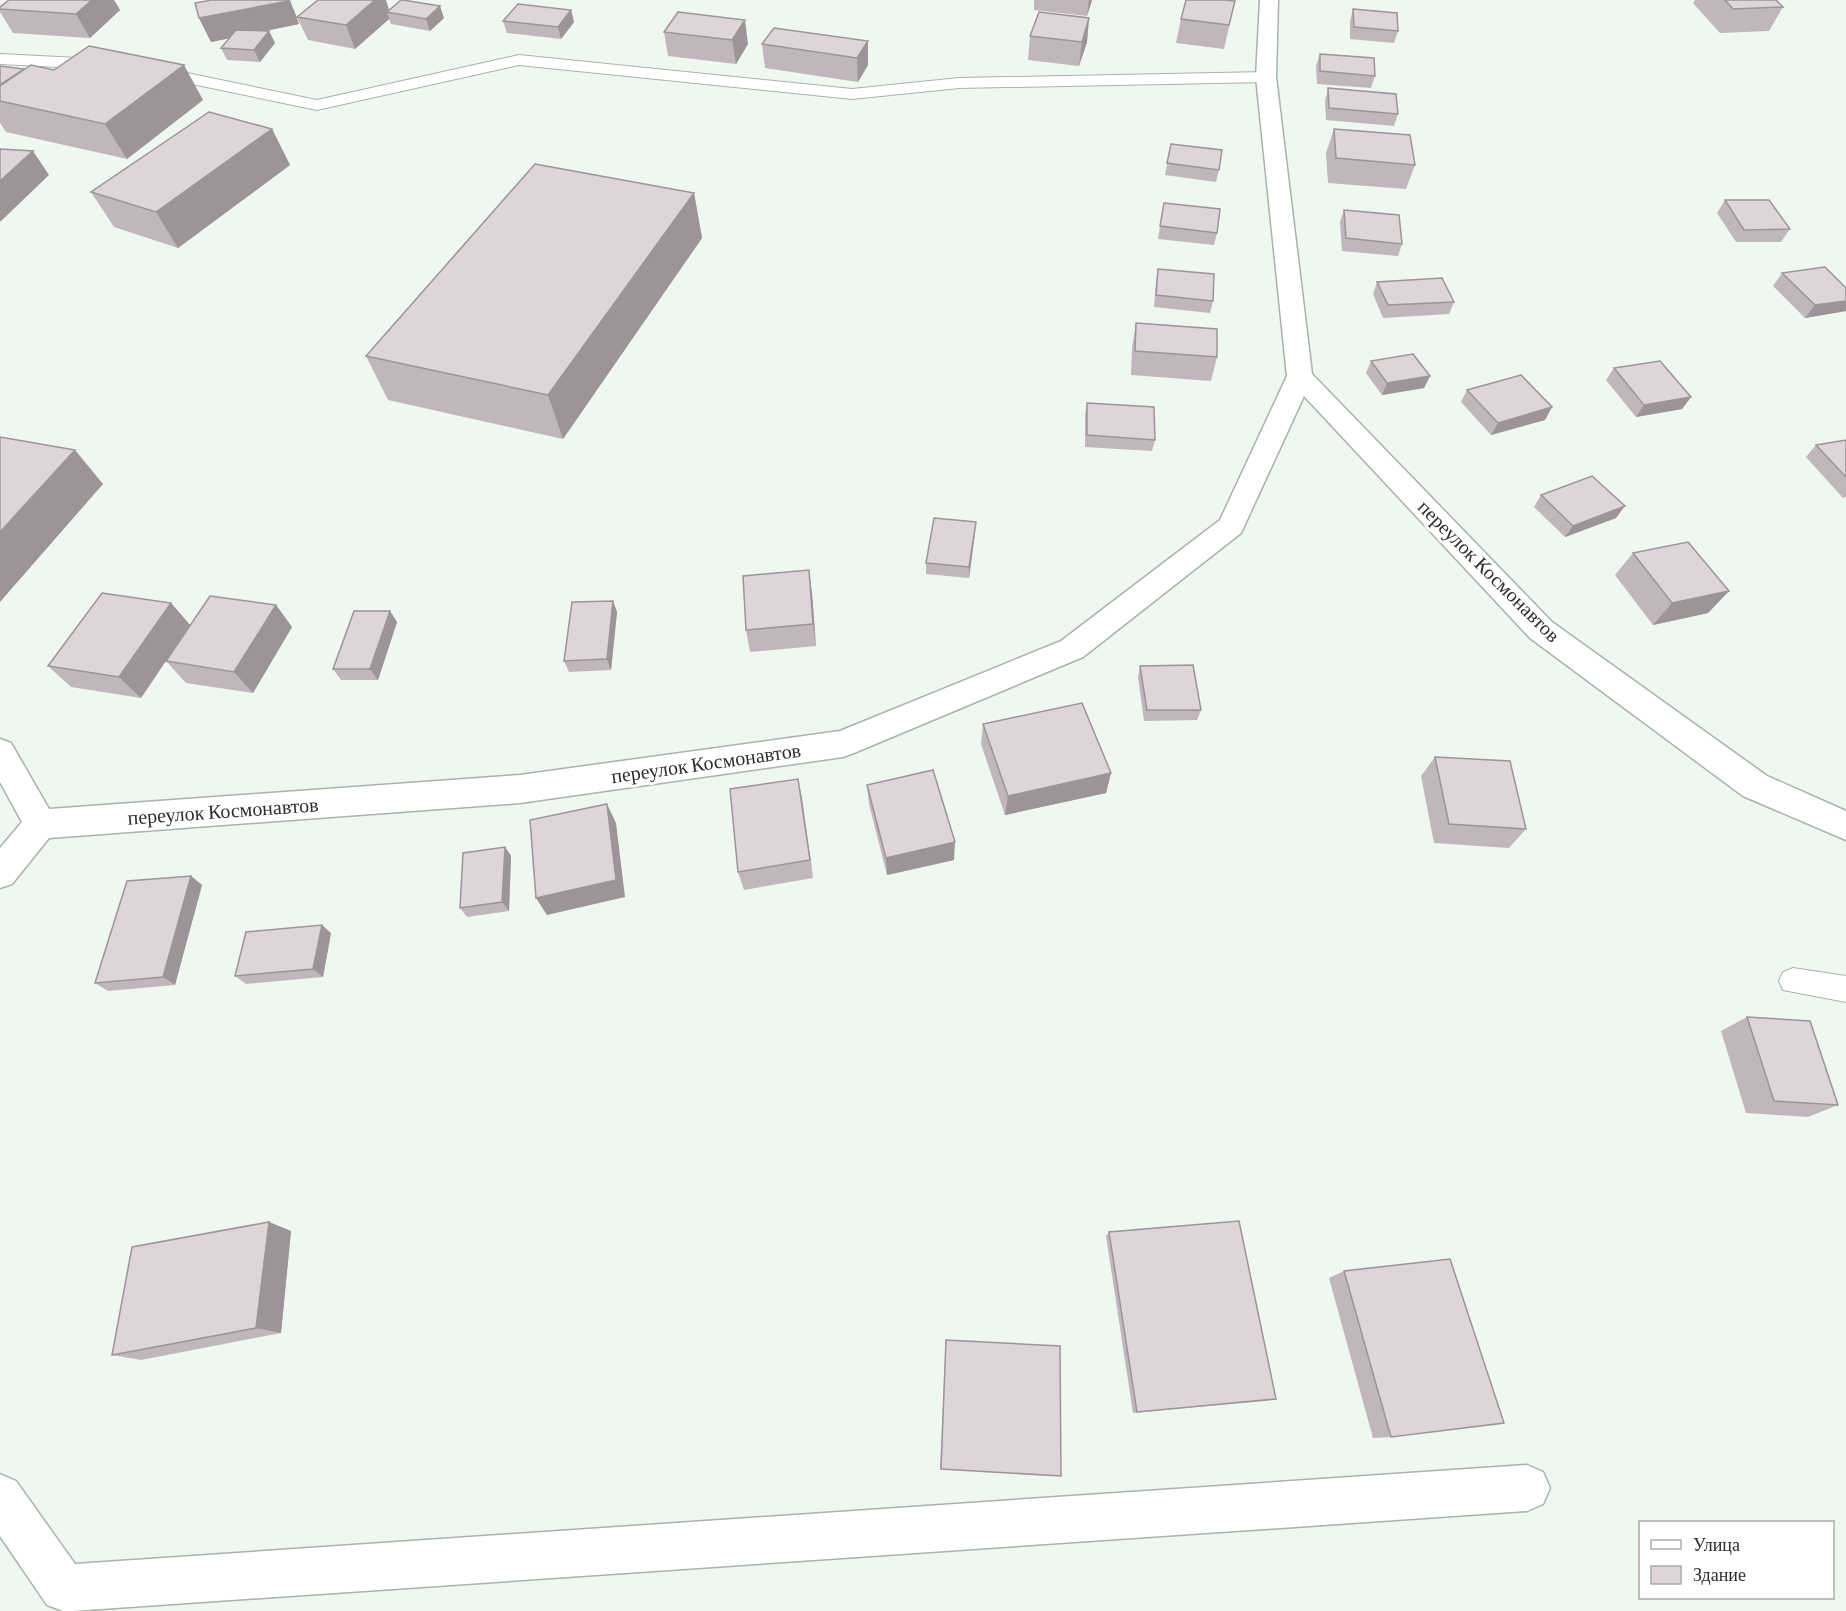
<svg xmlns="http://www.w3.org/2000/svg" width="1846" height="1611" viewBox="0 0 1846 1611" font-family="'Crimson Pro',serif">
<style>
.lines{fill:none;stroke-linecap:round;stroke-linejoin:round}
.service-casing{stroke:#a9b2ab;stroke-width:2}
.minor-casing{stroke:#a9b2ab;stroke-width:3}
.service{fill:#fff;fill-rule:evenodd}
.minor{fill:#fff;fill-rule:evenodd}
.wall{fill:#c0b6bb}
.shaded-wall{fill:#9c9498}
.building{fill:#dfd4d9;stroke:#9c9498;stroke-width:1.5}
.labels{text-anchor:middle;stroke-width:6;stroke-linejoin:round;paint-order:stroke}
.street-label{font-size:20px;fill:#2b2e2b;stroke:#fff}
</style>
<rect width="100%" height="100%" fill="#eef8f0"/>
<g class="lines">
<defs>
<g id="service">
<path d="M0,54L98,59L106,64L98,69L0,64Z"/>
<path d="M519,55L852,89L959,78L1266,72L1274,77L1266,82L959,88L852,99L519,65L317,110L158,77L150,72L158,67L317,100Z"/>
<path d="M1793,968L1846,976V1002L1783,990L1779,981L1783,972Z"/>
</g>
<g id="minor">
<path d="M1260,0H1278L1276,77L1312,374L1552,622L1767,776L1846,811V840L1743,796L1530,638L1304,396L1241,533L1083,657L854,753L843,757L520,803L49,838L12,884L0,888V848L22,822L0,782V739L11,743L49,809L520,775L840,731L1061,641L1220,520L1287,376L1256,77Z"/>
<path d="M1527,1465L1543,1472L1550,1488L1543,1504L1527,1511L72,1611H63L47,1605L0,1536V1474L16,1481L75,1564Z"/>
</g>
</defs>
<use href="#service" class="service-casing"/>
<use href="#minor" class="minor-casing"/>
<use href="#service" class="service"/>
<use href="#minor" class="minor"/>
</g>
<g class="wall">
<path d="M9,0H114L120,10L90,38L13,33L0,12V7Z"/>
<path d="M1034,0H1092L1087,16L1034,10Z"/>
<path d="M1695,0H1776L1783,7L1769,31L1720,33L1693,3Z"/>
<path d="M1235,1L1224,49L1176,43L1181,19Z"/>
<path d="M1353,9L1398,31L1394,43L1350,39V21Z"/>
<path d="M294,10L299,24L265,31H269L275,43L260,62L227,60L221,48L230,38L211,42L199,18Z"/>
<path d="M389,10L444,18L430,31L391,24L389,19L355,49L308,40L297,17Z"/>
<path d="M571,10L574,22L561,39L507,33L503,21Z"/>
<path d="M678,12L748,44L736,64L668,56L664,32Z"/>
<path d="M1089,18L1087,42L1079,66L1028,60L1030,36Z"/>
<path d="M868,41V65L858,82L765,68L762,44Z"/>
<path d="M1320,54L1375,76L1371,88L1317,84L1316,66Z"/>
<path d="M0,66L203,100L127,159L6,132L0,123Z"/>
<path d="M1328,88L1398,114L1394,126L1326,120L1325,101Z"/>
<path d="M272,129L290,165L178,248L114,227L91,192Z"/>
<path d="M1334,129L1415,165L1406,189L1328,183L1326,153Z"/>
<path d="M1171,144L1219,170L1216,182L1165,175Z"/>
<path d="M694,193L702,238L563,439L388,400L366,356Z"/>
<path d="M1725,200L1790,229L1781,242H1736L1717,213Z"/>
<path d="M1164,203L1217,233L1214,245L1158,239Z"/>
<path d="M1344,210L1402,244L1398,256L1342,251L1340,222Z"/>
<path d="M1158,269L1213,301L1210,313L1154,307L1156,282Z"/>
<path d="M1782,273L1846,288V311L1805,318L1773,286Z"/>
<path d="M1377,282L1454,302L1449,314L1383,318L1373,294Z"/>
<path d="M1136,323L1217,357L1211,381L1131,375L1132,348Z"/>
<path d="M1371,361L1430,376L1424,388L1382,395L1366,373Z"/>
<path d="M1614,368L1691,397L1682,409L1636,417L1606,380Z"/>
<path d="M1467,390L1552,407L1545,420L1491,435L1461,402Z"/>
<path d="M1087,403L1155,440L1152,451L1085,447V415Z"/>
<path d="M1846,440V497L1843,498L1806,457L1816,445Z"/>
<path d="M1541,495L1616,518L1565,537L1534,507Z"/>
<path d="M975,533L969,578L926,574V563Z"/>
<path d="M1633,553L1729,591L1708,613L1653,625L1615,575Z"/>
<path d="M812,593L816,646L750,652L746,630Z"/>
<path d="M613,601L617,612L611,670L569,672L564,661Z"/>
<path d="M171,603L190,625L141,698L71,687L48,666Z"/>
<path d="M276,605L292,627L253,693L186,683L166,661Z"/>
<path d="M390,611L397,622L378,680H341L333,669Z"/>
<path d="M1140,666L1201,710L1197,720L1144,721L1138,677Z"/>
<path d="M983,724L1111,773L1106,793L1005,815L981,744Z"/>
<path d="M1435,757L1526,829L1509,848L1434,843L1421,776Z"/>
<path d="M798,779L813,878L744,890L738,872Z"/>
<path d="M867,785L954,860L887,875L869,804Z"/>
<path d="M505,847L511,856L509,911L467,917L460,908Z"/>
<path d="M191,876L202,885L175,985L108,991L95,983Z"/>
<path d="M331,933L323,977L246,984L235,976Z"/>
<path d="M1747,1017L1838,1105L1808,1117L1746,1113L1721,1031Z"/>
<path d="M269,1222L291,1231L281,1333L141,1360L112,1355Z"/>
<path d="M1109,1232L1276,1399L1133,1413L1106,1236Z"/>
<path d="M1344,1271L1391,1437L1373,1438L1329,1278Z"/>
<path d="M946,1340L1061,1476L940,1469Z"/>
</g>
<g class="shaded-wall">
<path d="M92,0H114L120,10L90,38L76,14Z"/>
<path d="M290,0L299,24L211,42L199,18Z"/>
<path d="M375,0H386L390,13L387,12L389,19L355,49L346,25Z"/>
<path d="M1089,0H1092L1087,16Z"/>
<path d="M440,6L444,18L430,31L426,19Z"/>
<path d="M571,10L574,22L561,39L558,27Z"/>
<path d="M1089,18L1087,42L1079,66L1082,42Z"/>
<path d="M745,20L748,44L736,64L732,40Z"/>
<path d="M269,31L275,43L260,62L254,50Z"/>
<path d="M868,41V65L858,82L857,58Z"/>
<path d="M184,65L203,100L127,159L105,124Z"/>
<path d="M272,129L290,165L178,248L156,212Z"/>
<path d="M33,151L49,175L0,222V181Z"/>
<path d="M694,193L702,238L563,439L548,395Z"/>
<path d="M1846,301V311L1805,318L1815,305Z"/>
<path d="M1430,376L1424,388L1382,395L1387,383Z"/>
<path d="M1691,397L1682,409L1636,417L1644,405Z"/>
<path d="M1552,407L1545,420L1491,435L1498,423Z"/>
<path d="M75,450L103,484L0,602V532Z"/>
<path d="M1625,506L1616,518L1565,537L1573,526Z"/>
<path d="M976,522L975,533L969,578V567Z"/>
<path d="M809,570L812,593L816,646L813,624Z"/>
<path d="M1729,591L1708,613L1653,625L1672,603Z"/>
<path d="M613,601L617,612L611,670L607,659Z"/>
<path d="M171,603L190,625L141,698L119,677Z"/>
<path d="M276,605L292,627L253,693L234,672Z"/>
<path d="M390,611L397,622L378,680L370,669Z"/>
<path d="M1111,773L1106,793L1005,815L1008,796Z"/>
<path d="M798,779L802,798L813,878L810,860Z"/>
<path d="M607,804L616,823L625,897L547,915L536,898Z"/>
<path d="M955,842L954,860L887,875L886,858Z"/>
<path d="M505,847L511,856L509,911L502,902Z"/>
<path d="M191,876L202,885L175,985L163,977Z"/>
<path d="M322,925L331,933L323,977L313,969Z"/>
<path d="M269,1222L291,1231L281,1333L256,1328Z"/>
</g>
<g class="building">
<path d="M9,0H92L76,14L0,9V7Z"/>
<path d="M212,0H289V1L199,18L195,3Z"/>
<path d="M318,0H375L346,25L297,17Z"/>
<path d="M401,0H403L440,6L426,19L387,12Z"/>
<path d="M1186,0H1225L1235,1L1229,25L1181,19Z"/>
<path d="M1725,0H1776L1783,7L1733,9Z"/>
<path d="M518,4L571,10L558,27L503,21Z"/>
<path d="M1353,9L1397,13L1398,31L1354,27Z"/>
<path d="M678,12L745,20L732,40L664,32Z"/>
<path d="M1039,12L1089,18L1082,42L1030,36Z"/>
<path d="M774,28L868,41L857,58L762,44Z"/>
<path d="M236,30L269,31L254,50L221,48Z"/>
<path d="M89,46L184,65L105,124L0,101V86L31,65L54,70Z"/>
<path d="M1320,54L1374,58L1375,76L1320,71Z"/>
<path d="M0,66L24,69L0,85Z"/>
<path d="M1328,88L1396,94L1398,114L1329,108Z"/>
<path d="M209,112L272,129L156,212L91,192Z"/>
<path d="M1334,129L1410,135L1415,165L1336,158Z"/>
<path d="M1171,144L1222,150L1219,170L1167,163Z"/>
<path d="M0,149L33,151L0,181Z"/>
<path d="M535,164L694,193L548,395L366,356Z"/>
<path d="M1725,200H1769L1790,229L1744,230Z"/>
<path d="M1164,203L1220,209L1217,233L1160,226Z"/>
<path d="M1344,210L1399,215L1402,244L1346,238Z"/>
<path d="M1825,267L1846,288V301L1815,305L1782,273Z"/>
<path d="M1158,269L1214,274L1213,301L1156,295Z"/>
<path d="M1442,278L1454,302L1388,305L1377,282Z"/>
<path d="M1136,323L1217,329V357L1135,351Z"/>
<path d="M1413,354L1430,376L1387,383L1371,361Z"/>
<path d="M1660,361L1691,397L1644,405L1614,368Z"/>
<path d="M1521,375L1552,407L1498,423L1467,390Z"/>
<path d="M1087,403L1154,407L1155,440L1087,435Z"/>
<path d="M0,437L75,450L0,532Z"/>
<path d="M1846,440V477L1816,445Z"/>
<path d="M1592,476L1625,506L1573,526L1541,495Z"/>
<path d="M934,518L976,522L969,567L926,563Z"/>
<path d="M1688,542L1729,591L1672,603L1633,553Z"/>
<path d="M809,570L813,624L746,630L743,576Z"/>
<path d="M102,593L171,603L119,677L48,666Z"/>
<path d="M210,596L276,605L234,672L166,661Z"/>
<path d="M613,601L607,659L564,661L572,602Z"/>
<path d="M354,611H390L370,669H333Z"/>
<path d="M1193,665L1201,710H1147L1140,666Z"/>
<path d="M1082,703L1111,773L1008,796L983,724Z"/>
<path d="M1435,757L1510,761L1526,829L1449,824Z"/>
<path d="M933,770L955,842L886,858L867,785Z"/>
<path d="M798,779L810,860L738,872L730,789Z"/>
<path d="M607,804L616,880L536,898L530,820Z"/>
<path d="M505,847L502,902L460,908L463,853Z"/>
<path d="M191,876L163,977L95,983L127,881Z"/>
<path d="M322,925L313,969L235,976L246,932Z"/>
<path d="M1747,1017L1810,1021L1838,1105L1774,1101Z"/>
<path d="M1239,1221L1276,1399L1137,1412L1109,1232Z"/>
<path d="M269,1222L256,1328L112,1355L132,1247Z"/>
<path d="M1450,1259L1504,1423L1391,1437L1344,1271Z"/>
<path d="M946,1340L1060,1346L1061,1476L941,1469Z"/>
</g>
<g class="labels">
<g class="street-label">
<text transform="translate(1489 571) rotate(45)" y="7">переулок Космонавтов</text>
<text transform="translate(706 763) rotate(-8)" y="7">переулок Космонавтов</text>
<text transform="translate(223 811) rotate(-4)" y="7">переулок Космонавтов</text>
</g>
</g>
<rect x="1639" y="1521" width="195" height="78" fill="#ffffff" stroke="#aaabaa" stroke-width="1.5"/>
<rect x="1651" y="1540" width="30" height="9" fill="#ffffff" stroke="#aaabaa" stroke-width="1.5"/>
<text x="1693" y="1551" font-size="18" fill="#2b2e2b">Улица</text>
<rect x="1651" y="1566" width="30" height="18" fill="#dfd4d9" stroke="#aaabaa" stroke-width="1.5"/>
<text x="1693" y="1581" font-size="18" fill="#2b2e2b">Здание</text>
</svg>
